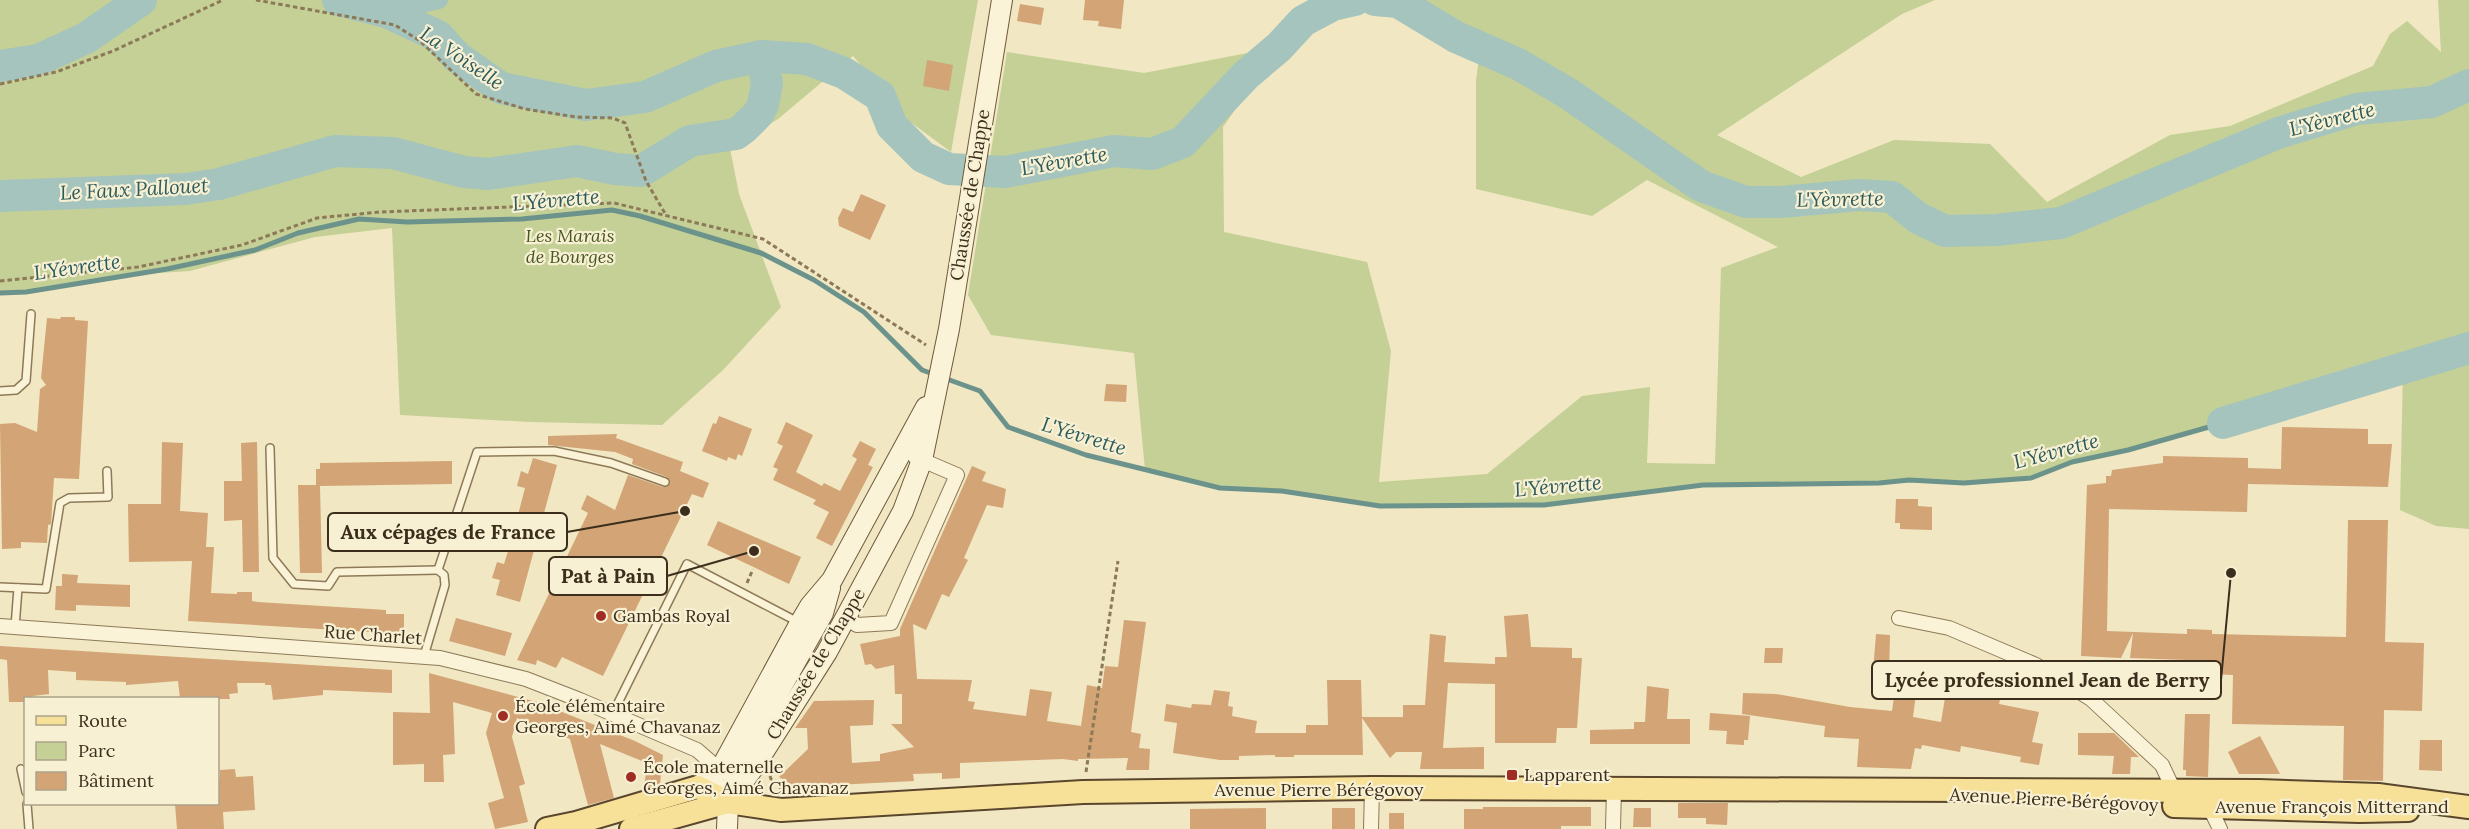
<svg xmlns="http://www.w3.org/2000/svg" width="2469" height="829" viewBox="0 0 2469 829" font-family="Lora,serif">
<style>
.green{fill:#c4d096}
.lines{fill:none;stroke-linecap:round;stroke-linejoin:round}
.stream{stroke:#6b938c;stroke-width:5}
.canal{stroke:#a5c4bd;stroke-width:18}
.river{stroke:#a5c4bd;stroke-width:32}
.building{fill:#d2a476}
.service-casing{stroke:#8d7958;stroke-width:10}
.minor-casing{stroke:#8d7958;stroke-width:16}
.secondary-casing{stroke:#6f593b;stroke-width:22}
.primary-casing{stroke:#5a462d;stroke-width:26}
.path{stroke:#8d7958;stroke-width:3;stroke-dasharray:4.5 3;stroke-linecap:butt}
.service{stroke:#fbf3d7;stroke-width:7}
.minor{stroke:#fbf3d7;stroke-width:14}
.secondary{stroke:#fbf3d7;stroke-width:20}
.primary{stroke:#f7e198;stroke-width:22}
.poi-dot{fill:#a02d24;stroke:#f8f0d3;stroke-width:2}
.labels{text-anchor:middle;stroke-width:4.5;stroke-linejoin:round;paint-order:stroke}
.street-label{font-size:18px;fill:#3c2e1d;stroke:#f8f0d3}
.park-label{font-size:18px;font-style:italic;fill:#475922;stroke:#f8f0d3}
.poi-label{font-size:18px;fill:#3c2e1d;stroke:#f8f0d3;text-anchor:start}
.water-label{font-size:20px;font-style:italic;fill:#2c5b5c;stroke:#f8f0d3}
.leader{fill:none;stroke:#3c2e1d;stroke-width:2}
.callout-dot{fill:#3c2e1d;stroke:#f8f0d3;stroke-width:2}
.callout{fill:#f8f0d3;stroke:#3c2e1d;stroke-width:2}
.callout-label{font-size:20px;text-anchor:middle;font-weight:bold;fill:#3c2e1d}
</style>
<rect width="100%" height="100%" fill="#f1e7c3"/>
<g class="green">
<path d="M0,0H978L951,152L909,121L853,56L778,119L730,148L739,194L781,307L723,370L662,425L531,422L400,415L392,228L315,237L190,271L128,275L26,292L0,293Z"/>
<path d="M1424,0H1935L1902,14L1717,135L1801,177L1894,140L1990,144L2047,202L2170,135L2230,126L2373,66L2390,34L2407,21L2441,52L2438,0H2469V529L2436,526L2400,510L2403,368L2128,450L2072,462L2031,478L1964,483L1909,480L1879,483L1703,485L1544,505L1380,506L1282,491L1220,488L1145,470L1134,353L991,335L968,295L1007,52L1144,73L1279,47L1223,127L1224,232L1367,262L1391,351L1379,482L1487,474L1582,396L1650,387L1647,463L1715,464L1721,268L1778,247L1647,180L1592,216L1476,189V81L1482,35Z"/>
</g>
<g class="lines">
<path class="stream" d="M0,293L26,292L167,269L255,250L298,233L359,219L407,222L522,219L612,210L640,216L761,253L814,280L864,312L922,370L980,391L1008,427L1086,455L1220,488L1282,491L1380,506L1544,505L1703,485L1879,483L1909,480L1964,483L2031,478L2072,462L2128,450L2223,423"/>
<path class="canal" d="M386,12L439,0"/>
<g class="river">
<path d="M338,0L386,12L438,36L457,57L501,88L586,105L645,97L716,66L762,56L807,59L844,73L880,96L892,126L923,157L949,169L1005,172L1114,151L1152,154L1183,142L1246,75L1279,47L1303,21L1333,5L1355,0"/>
<path d="M1375,0L1398,2L1456,37L1518,64L1569,94L1701,186L1746,202H1781L1859,195L1892,197L1918,218L1945,231L1996,230L2061,223L2278,133L2357,109L2432,102L2469,85"/>
<path d="M0,66L38,60L86,38L141,0"/>
<path d="M0,196L186,189L219,184L335,151L393,153L464,172L488,174L577,161L615,169L641,171L690,141L736,134L744,128L758,114L763,105L767,83L762,56"/>
<path d="M2223,423L2469,348"/>
</g>
</g>
<g class="building">
<path d="M1085,0H1124L1121,29L1098,26L1099,21L1083,20Z"/>
<path d="M1020,4L1044,8L1041,25L1017,21Z"/>
<path d="M927,60L953,65L949,91L923,86Z"/>
<path d="M861,194L886,205L870,240L839,226L838,218L843,208L853,212Z"/>
<path d="M61,317H75V320L88,321L79,479L54,478L51,524L48,525L47,543L21,542V548L2,549L0,424L15,423L37,432L40,389L46,385L41,378L47,318L60,319Z"/>
<path d="M1106,384L1127,385L1126,402L1104,401Z"/>
<path d="M719,416L752,429L742,456L738,454L736,460L728,457L727,461L702,451L713,423L716,424Z"/>
<path d="M786,422L813,435L796,472L822,486L824,483L840,491L857,459L852,456L860,441L876,449L868,465L873,467L832,546L816,538L829,512L813,504L816,500L773,480L778,469L773,467L783,446L777,443Z"/>
<path d="M2282,427L2368,429V444H2392L2388,487L2248,484L2247,512L2109,509L2107,631L2187,634V629L2212,630V634L2346,637L2348,520H2388L2385,642L2424,643L2422,711L2384,710L2383,781L2343,780L2344,726L2232,724L2233,675L2185,673L2186,660L2130,658L2133,633L2121,658L2081,656L2087,485L2106,483V476H2111L2112,470L2163,463V456L2248,458V468L2281,469Z"/>
<path d="M617,434L616,438L683,462L680,471L709,483L703,498L692,494L603,676L562,657L556,668L537,660L536,665L517,660L588,513L581,509L587,495L615,510L628,475L663,487L670,484L667,477L632,464L633,459L615,452L548,445V436Z"/>
<path d="M162,442L183,443L180,511L208,513L206,547H214L211,593L237,594V592H252V601L258,602L386,610V614H404V634L188,621L192,561L129,562L128,504H161Z"/>
<path d="M257,442L259,572H243L242,520L224,521V481H242L241,443Z"/>
<path d="M533,458L557,465L520,602L496,595L500,580L492,578L497,562L504,564L513,535L504,532L509,516L517,519L525,488L517,486L521,471L528,474Z"/>
<path d="M452,461V484L320,486L322,573H300L298,485H316V469H320V463Z"/>
<path d="M972,466L986,472L982,481L1006,489L1003,508L987,505L964,558L968,560L949,597L942,594L926,630L913,624L917,679L972,680L968,701L975,702L973,709L1026,716L1030,689L1052,692L1047,721L1081,726L1087,685L1102,688L1105,666L1118,667L1124,620L1146,622L1131,732L1141,734L1139,748L1150,749L1149,770H1126L1128,758L1078,759V761L1063,759L960,763V778L942,779V773L913,774L914,781L796,787L779,777L808,749L807,728H795L814,701L874,700L873,725L850,726L852,763L880,761V754L914,747L891,724H902V694H895L894,665L876,669L871,664L865,665L860,644L900,636V629Z"/>
<path d="M1896,499H1918V506L1932,507V530L1900,529V523H1895Z"/>
<path d="M718,521L801,557L789,584L707,545Z"/>
<path d="M62,574L78,575L77,583L130,585V607L76,605V611L55,610L56,586H62Z"/>
<path d="M1528,614L1531,647L1572,648V658H1582L1577,728H1557L1556,743H1495V684L1448,683L1443,748L1484,747V769H1420L1422,752H1396L1390,758L1362,718L1363,755H1294V757H1275V755L1239,756V760H1220L1173,753L1177,723L1164,721L1166,704L1191,708L1192,704L1211,705L1214,690L1230,692L1228,706L1233,707L1232,716L1257,721L1255,733H1306V725H1328L1327,680H1361L1362,717H1403V705H1425L1430,634L1446,636L1444,662L1495,664V657H1507L1504,616Z"/>
<path d="M456,618L512,633L505,656L449,641Z"/>
<path d="M1876,634L1890,635L1889,674L1873,672Z"/>
<path d="M0,646L392,670V693L323,690V695L273,700L271,685H265V683H237L238,693L229,694L230,699H180L178,681L126,685V682L76,680V672L48,670L49,694L33,696V699H26V702H9L7,660L0,659Z"/>
<path d="M1765,648H1783L1782,663H1764Z"/>
<path d="M1974,665L2006,672L1999,704L2039,712L2032,742L2043,744L2039,765L2020,762L2021,757L1961,746L1960,752L1922,745L1921,749L1915,748L1911,769L1857,767L1859,739L1824,737L1825,726L1742,714L1743,693L1776,694L1850,707L1892,711L1897,677L1918,681L1919,673L1960,681L1958,693L1917,686L1913,717L1941,722L1946,692L1969,696Z"/>
<path d="M429,673L537,702L635,741L663,755L660,784L644,789L647,763L600,744L614,798L588,805L570,739L517,718L512,737L525,784L519,786L528,822L495,829L488,803L504,798L486,733L492,713L453,702L455,754L443,755L444,782H424V764L393,765V712L430,713Z"/>
<path d="M1647,686L1669,689L1667,719H1690V744H1590V730L1634,729V722H1645Z"/>
<path d="M1710,713L1750,716L1748,740H1744V745L1726,744L1727,731L1709,730Z"/>
<path d="M2185,714H2210L2208,777L2186,776V770H2183Z"/>
<path d="M2078,733H2114L2139,757H2131L2130,774H2112L2114,756L2078,755Z"/>
<path d="M2260,736L2280,774H2239L2228,752Z"/>
<path d="M2420,740H2442V771L2419,770Z"/>
<path d="M235,769L236,777L253,776L255,810L223,812L224,829H177L175,804H218V779L220,778V770Z"/>
<path d="M1678,803H1728L1727,825L1706,824V818H1678Z"/>
<path d="M1483,807H1591V826H1561V829H1464V809H1483Z"/>
<path d="M1266,808V829H1190V809Z"/>
<rect x="1332" y="808" width="23" height="21"/>
<path d="M1634,808H1651V827H1633Z"/>
<rect x="1389" y="813" width="15" height="16"/>
</g>
<g class="lines">
<defs>
<g id="service">
<path d="M0,391L16,390L26,381L31,314"/>
<path d="M270,448L273,558L294,584L328,586L337,572L438,570"/>
<path d="M0,587L46,589L60,503L69,498L108,497L107,471"/>
<path d="M15,627L18,588"/>
<path d="M424,656L445,585L444,575L438,570L477,452L554,451L611,463L665,482"/>
<path d="M613,713L687,564L798,622"/>
<path d="M21,769L26,792"/>
<path d="M27,804L29,829"/>
</g>
<g id="minor">
<path d="M845,618L857,625L891,623L957,475L915,457"/>
<path d="M1899,618L1949,628L2036,665L2091,699L2162,765L2176,795"/>
<path d="M0,626L440,658L526,679L580,700L697,750L720,770"/>
<path d="M2208,804L2220,829"/>
<path d="M1371,829L1372,788"/>
<path d="M1613,829L1614,788"/>
</g>
<g id="secondary">
<path d="M698,787L720,770L800,623L810,606L832,580L926,407"/>
<path d="M732,787L742,757L823,613L830,588"/>
<path d="M725,790L728,802L727,829"/>
<path d="M728,802L754,767L827,652L903,511L922,460L949,329L1002,0"/>
</g>
<g id="primary">
<path d="M2174,806L2360,811L2408,810"/>
<path d="M547,829L576,823L698,787L728,802L781,810L1083,792L1372,788L2259,791L2378,795L2469,807"/>
<path d="M631,829L728,802"/>
</g>
</defs>
<use href="#service" class="service-casing"/>
<use href="#minor" class="minor-casing"/>
<use href="#secondary" class="secondary-casing"/>
<use href="#primary" class="primary-casing"/>
<g class="path">
<path d="M256,0L395,25L420,41L476,94L525,109L576,117L613,118L625,123L646,181L666,215"/>
<path d="M0,84L56,72L113,51L223,0"/>
<path d="M0,281L138,267L242,245L317,218L380,212L614,203L763,239L926,345"/>
<path d="M650,579L665,585"/>
<path d="M747,583L753,569"/>
<path d="M1086,772L1118,561"/>
<path d="M770,776L771,779L781,784L780,789"/>
</g>
<use href="#service" class="service"/>
<use href="#minor" class="minor"/>
<use href="#secondary" class="secondary"/>
<use href="#primary" class="primary"/>
</g>
<g class="poi-dot">
<circle cx="601" cy="616" r="6"/>
<circle cx="503" cy="716" r="6"/>
<rect x="1506" y="769" width="12" height="12" rx="3"/>
<circle cx="631" cy="777" r="6"/>
</g>
<g class="labels">
<g class="street-label">
<text transform="translate(970 195) rotate(-81)" y="6">Chaussée de Chappe</text>
<text transform="translate(373 635) rotate(4)" y="6">Rue Charlet</text>
<text transform="translate(816 664) rotate(-59)" y="6">Chaussée de Chappe</text>
<text x="1319" y="796">Avenue Pierre Bérégovoy</text>
<text transform="translate(2054 800) rotate(3)" y="6">Avenue Pierre Bérégovoy</text>
<text x="2332" y="813">Avenue François Mitterrand</text>
</g>
<g class="park-label">
<text x="570" y="242">Les Marais<tspan x="570" dy="21">de Bourges</tspan></text>
</g>
<g class="poi-label">
<text x="613" y="622">Gambas Royal</text>
<text x="515" y="712">École élémentaire<tspan x="515" dy="21">Georges, Aimé Chavanaz</tspan></text>
<text x="643" y="773">École maternelle<tspan x="643" dy="21">Georges, Aimé Chavanaz</tspan></text>
<text x="1524" y="781">Lapparent</text>
</g>
<g class="water-label">
<text transform="translate(462 58) rotate(34)" y="7">La Voiselle</text>
<text transform="translate(2332 119) rotate(-14)" y="7">L'Yèvrette</text>
<text transform="translate(1064 161) rotate(-10)" y="7">L'Yèvrette</text>
<text transform="translate(134 189) rotate(-3)" y="7">Le Faux Pallouet</text>
<text transform="translate(1840 199) rotate(-1)" y="7">L'Yèvrette</text>
<text transform="translate(556 200) rotate(-5)" y="7">L'Yévrette</text>
<text transform="translate(77 267) rotate(-8)" y="7">L'Yévrette</text>
<text transform="translate(1084 436) rotate(17)" y="7">L'Yévrette</text>
<text transform="translate(2056 451) rotate(-15)" y="7">L'Yévrette</text>
<text transform="translate(1558 486) rotate(-5)" y="7">L'Yévrette</text>
</g>
</g>
<path class="leader" d="M685 511L567 532M754 551L667 576M2231 573L2221 680"/>
<g class="callout-dot">
<circle cx="685" cy="511" r="6"/>
<circle cx="754" cy="551" r="6"/>
<circle cx="2231" cy="573" r="6"/>
</g>
<g class="callout">
<rect x="328" y="513" width="239" height="38" rx="6"/>
<rect x="549" y="557" width="118" height="38" rx="6"/>
<rect x="1872" y="661" width="349" height="38" rx="6"/>
</g>
<g class="callout-label">
<text x="448" y="539">Aux cépages de France</text>
<text x="608" y="583">Pat à Pain</text>
<text x="2047" y="687">Lycée professionnel Jean de Berry</text>
</g>
<rect x="24" y="697" width="195" height="108" fill="#f8f0d3" stroke="#ada28a" stroke-width="1.5"/>
<rect x="36" y="716" width="30" height="9" fill="#f7e198" stroke="#ada28a" stroke-width="1.5"/>
<text x="78" y="727" font-size="18" fill="#3c2e1d">Route</text>
<rect x="36" y="742" width="30" height="18" fill="#c4d096" stroke="#ada28a" stroke-width="1.5"/>
<text x="78" y="757" font-size="18" fill="#3c2e1d">Parc</text>
<rect x="36" y="772" width="30" height="18" fill="#d2a476" stroke="#ada28a" stroke-width="1.5"/>
<text x="78" y="787" font-size="18" fill="#3c2e1d">Bâtiment</text>
</svg>
